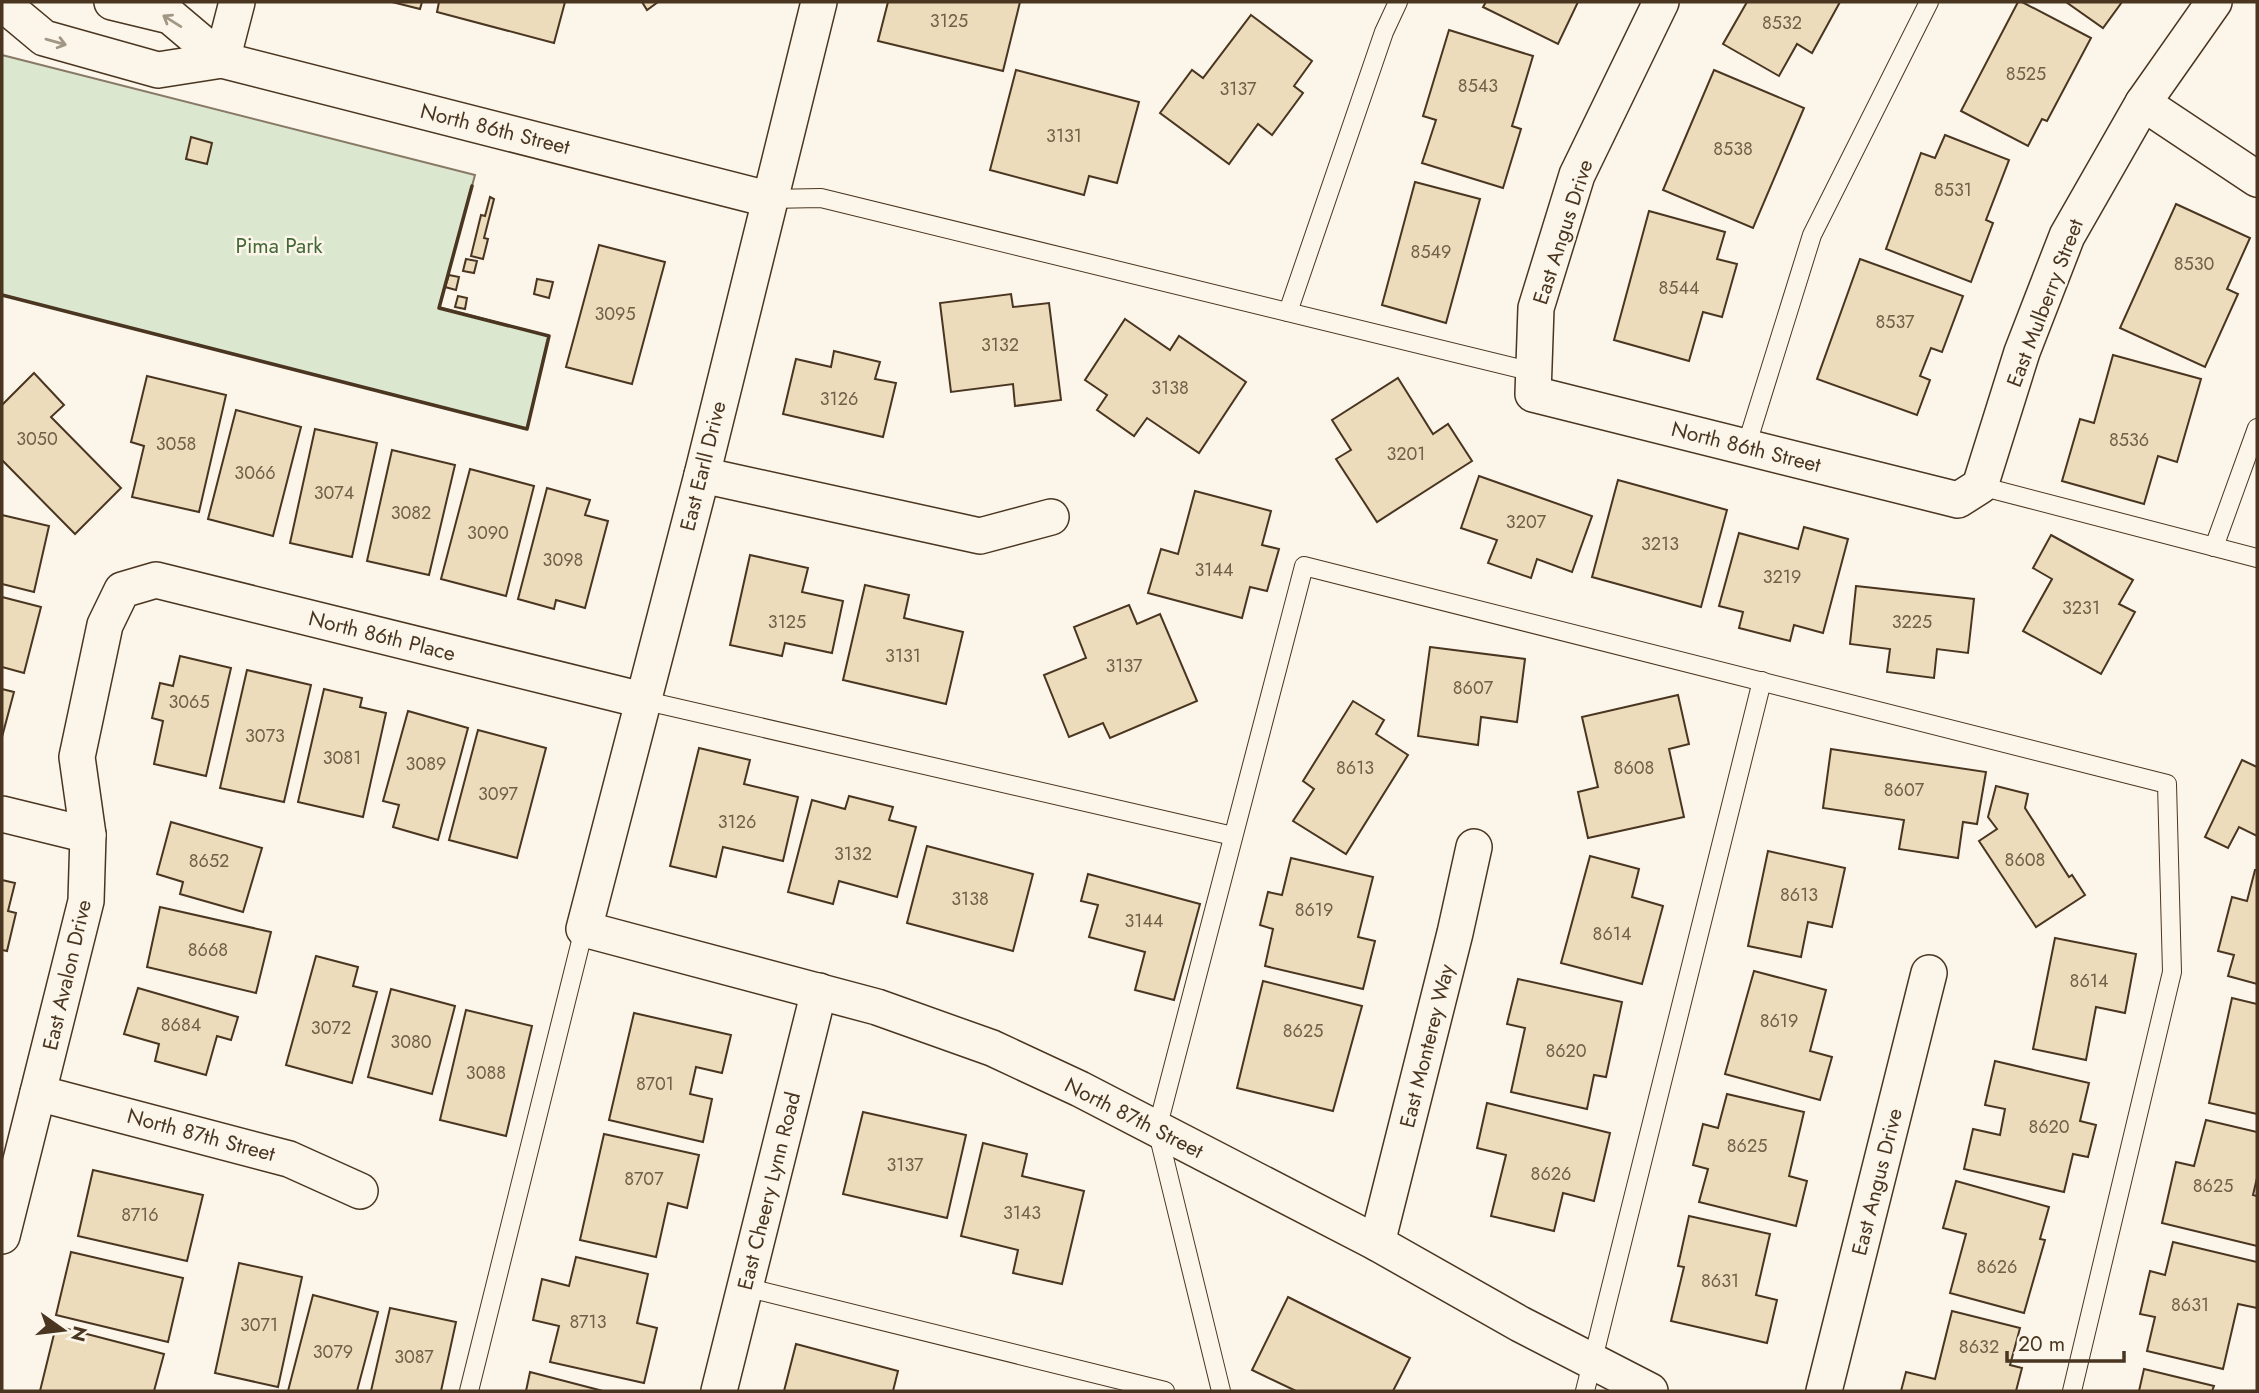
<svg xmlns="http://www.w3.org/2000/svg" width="2259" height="1393" viewBox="0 0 2259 1393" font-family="Jost,sans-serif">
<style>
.green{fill:#dce7d0;stroke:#887966;stroke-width:2}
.building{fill:#ecdcbc;stroke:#4a3520;stroke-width:2}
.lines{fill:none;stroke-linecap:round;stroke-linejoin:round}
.lane-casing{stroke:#4a3520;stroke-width:20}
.street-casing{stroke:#4a3520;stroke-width:38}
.lane{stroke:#fbf6e9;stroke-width:18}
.street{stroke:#fbf6e9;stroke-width:35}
.wall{stroke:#4a3520;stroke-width:3.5}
.oneway{stroke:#a29684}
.labels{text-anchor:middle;stroke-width:5;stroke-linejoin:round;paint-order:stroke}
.number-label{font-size:18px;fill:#725f47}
.street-label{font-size:21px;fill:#4a3520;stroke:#fbf6e9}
.park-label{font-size:21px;fill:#436837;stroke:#fbf6e9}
</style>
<rect width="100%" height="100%" fill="#fbf6e9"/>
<path class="green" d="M2,55L475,175L439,307L549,336L527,429L2,295Z"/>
<g class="building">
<path d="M392,2H422L420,9Z"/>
<path d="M439,2H565L554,43L437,12Z"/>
<path d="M642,2H658L647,10Z"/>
<path d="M888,2H1020L1003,71L878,41Z"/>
<path d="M1486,2H1578L1558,44L1483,7Z"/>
<path d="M1747,2H1840L1812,53L1797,44L1779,76L1723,44Z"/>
<path d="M2018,2H2022L2091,38L2047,121L2042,119L2028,146L1961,111Z"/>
<path d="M2066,2H2122L2103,28Z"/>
<path d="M1251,15L1312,61L1294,86L1303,93L1272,135L1258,124L1229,164L1160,113L1192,70L1203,78Z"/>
<path d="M1449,30L1533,56L1512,126L1521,129L1503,188L1422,163L1436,120L1423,116Z"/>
<path d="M1016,70L1139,102L1117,183L1089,176L1084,195L990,170Z"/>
<path d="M1714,70L1804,108L1753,228L1663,190Z"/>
<path d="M1945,135L2009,160L1986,220L1993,223L1971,282L1886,249L1921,153L1935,158Z"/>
<path d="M191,137L212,143L207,164L186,159Z"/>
<path d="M1415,182L1480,199L1446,323L1382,305Z"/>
<path d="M490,197L494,199L484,238L488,239L483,259L471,256L481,215L485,216Z"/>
<path d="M2176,204L2250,238L2227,289L2238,294L2205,367L2120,328Z"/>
<path d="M1649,211L1725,232L1717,259L1737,264L1722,317L1703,312L1689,361L1614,340Z"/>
<path d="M599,245L665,262L632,384L566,367Z"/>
<path d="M466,259L477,261L474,273L463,271Z"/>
<path d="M1860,259L1963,296L1942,352L1931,348L1920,376L1930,380L1917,415L1817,379Z"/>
<path d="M449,275L459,277L456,290L445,287Z"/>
<path d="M537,279L553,282L549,298L534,294Z"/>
<path d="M1011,294L1013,307L1049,303L1061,400L1015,406L1013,384L951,392L940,303Z"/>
<path d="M458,296L467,298L465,309L455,307Z"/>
<path d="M1125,319L1170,350L1179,336L1246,382L1199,453L1147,418L1134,436L1097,410L1107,395L1085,380Z"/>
<path d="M834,351L880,362L875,379L896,383L883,437L783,414L796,359L831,367Z"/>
<path d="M2113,355L2201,379L2177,462L2158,456L2144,504L2062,481L2080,419L2094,423Z"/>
<path d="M34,373L64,405L51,417L121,488L75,534L2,460V405Z"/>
<path d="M147,376L226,395L199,512L132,497L144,446L131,442Z"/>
<path d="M1398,378L1433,434L1448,424L1472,461L1377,522L1336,459L1351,450L1332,420Z"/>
<path d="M236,410L301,427L273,536L208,519Z"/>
<path d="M315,429L377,443L352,557L290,543Z"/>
<path d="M392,450L455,465L429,575L367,561Z"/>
<path d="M470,469L534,486L506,596L441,579Z"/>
<path d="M1479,476L1592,516L1572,572L1537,559L1531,578L1488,563L1497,540L1461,528Z"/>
<path d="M1618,480L1727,510L1701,607L1592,577Z"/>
<path d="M547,488L590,500L585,515L608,521L585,608L556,600L554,609L518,599Z"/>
<path d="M1195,491L1271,511L1262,545L1279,549L1267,591L1250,587L1242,618L1148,593L1161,549L1178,554Z"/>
<path d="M2,515L49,526L34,592L2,584Z"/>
<path d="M1804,527L1848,539L1823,633L1794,625L1790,641L1739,628L1743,612L1719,606L1739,533L1798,549Z"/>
<path d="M2051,535L2133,580L2119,604L2135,612L2101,674L2023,631L2052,579L2033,568Z"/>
<path d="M750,555L808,568L802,592L843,601L832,653L785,643L782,656L730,645Z"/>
<path d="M865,585L909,595L904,618L963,632L946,704L843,680Z"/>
<path d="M1856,586L1974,599L1968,653L1937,649L1934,678L1887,672L1890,649L1850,644Z"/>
<path d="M2,597L41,607L24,673L2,667Z"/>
<path d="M1129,605L1137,624L1160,614L1197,701L1110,738L1103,723L1069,737L1044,675L1086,658L1074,627Z"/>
<path d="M1430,647L1525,659L1517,722L1481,717L1478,745L1418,736Z"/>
<path d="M180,656L231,668L206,776L154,764L163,721L152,718L160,683L173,686Z"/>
<path d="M247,670L311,685L284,802L220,788Z"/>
<path d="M2,689L14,692L2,737Z"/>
<path d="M324,689L362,698L360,707L386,713L363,817L298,802Z"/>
<path d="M1678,695L1689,744L1669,749L1684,817L1588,838L1578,792L1598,787L1582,717Z"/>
<path d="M1353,701L1384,720L1376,734L1408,755L1346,854L1293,821L1314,789L1303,781Z"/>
<path d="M408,711L468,728L438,840L393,827L399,805L383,801Z"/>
<path d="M478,730L546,748L517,858L449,840Z"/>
<path d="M699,748L750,760L744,784L798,797L783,861L723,847L716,877L670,866Z"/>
<path d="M1831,749L1986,772L1977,824L1963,822L1958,858L1899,849L1904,820L1823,808Z"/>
<path d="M2242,760L2257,767V836L2239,827L2228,848L2205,837Z"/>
<path d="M1996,786L2028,794L2025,808L2069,877L2072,875L2085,895L2036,927L1979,841L1997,829L1988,817Z"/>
<path d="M849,796L893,807L889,820L916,827L897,897L839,881L833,904L788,892L812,800L845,809Z"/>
<path d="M171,822L262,848L243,912L180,894L183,882L157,874Z"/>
<path d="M927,846L1033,874L1013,951L907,923Z"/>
<path d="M1768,851L1845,868L1832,927L1808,922L1801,957L1748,946Z"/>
<path d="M1590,856L1639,869L1632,897L1663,906L1642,984L1561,963Z"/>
<path d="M1291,858L1373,877L1358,937L1375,941L1363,989L1265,966L1273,929L1260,925L1268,892L1282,895Z"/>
<path d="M2255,870H2257V984L2228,976L2234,955L2218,951L2232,897L2247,901Z"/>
<path d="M1088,874L1200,904L1174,1000L1135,990L1145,952L1089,937L1098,905L1081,901Z"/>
<path d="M2,880L15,883L8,911L16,913L7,951L2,950Z"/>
<path d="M160,907L271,932L256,993L147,967Z"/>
<path d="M2055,938L2136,954L2125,1013L2096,1007L2086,1060L2033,1049Z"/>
<path d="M316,956L358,967L353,986L377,992L352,1083L286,1065Z"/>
<path d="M1754,971L1826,990L1810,1051L1832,1057L1820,1100L1725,1074Z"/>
<path d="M1518,979L1622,1002L1606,1077L1594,1075L1587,1109L1511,1092L1525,1028L1507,1024Z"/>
<path d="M1263,981L1362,1006L1333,1111L1237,1088Z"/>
<path d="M138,988L238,1017L231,1040L217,1036L206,1075L155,1061L159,1044L124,1034Z"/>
<path d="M391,989L455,1006L432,1094L368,1077Z"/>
<path d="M2232,998L2257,1004V1114L2209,1103Z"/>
<path d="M466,1010L532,1026L506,1136L440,1120Z"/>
<path d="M634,1013L731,1035L722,1073L696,1067L690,1094L712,1099L703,1142L609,1120Z"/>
<path d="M1995,1061L2089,1083L2080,1121L2096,1125L2088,1157L2073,1154L2064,1192L1964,1169L1973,1129L2000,1135L2005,1109L1985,1105Z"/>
<path d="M1727,1094L1804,1112L1789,1176L1807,1181L1796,1226L1699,1202L1708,1169L1693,1165L1703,1124L1718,1128Z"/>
<path d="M1487,1103L1610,1133L1594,1201L1563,1193L1554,1231L1491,1216L1506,1155L1477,1148Z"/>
<path d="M863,1112L966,1135L947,1218L843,1194Z"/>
<path d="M2206,1120L2257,1132V1178L2253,1195L2257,1196V1246L2162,1223L2176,1162L2194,1166Z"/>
<path d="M604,1134L699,1155L687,1208L668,1203L656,1257L580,1240Z"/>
<path d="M983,1143L1027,1154L1022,1176L1084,1191L1062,1284L1013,1273L1018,1250L961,1236Z"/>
<path d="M93,1170L203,1195L187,1261L78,1236Z"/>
<path d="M1956,1181L2049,1207L2040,1239L2045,1240L2024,1313L1950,1293L1966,1234L1943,1228Z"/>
<path d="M1689,1216L1770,1234L1756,1295L1777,1300L1767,1343L1671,1321L1684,1267L1678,1266Z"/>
<path d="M2173,1242L2257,1262V1308L2238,1304L2223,1369L2147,1351L2155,1317L2140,1314L2150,1271L2165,1275Z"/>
<path d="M71,1252L183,1278L168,1342L56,1315Z"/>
<path d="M576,1257L648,1274L637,1323L657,1328L644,1383L550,1362L559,1326L533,1320L542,1279L569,1286Z"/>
<path d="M239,1263L302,1277L278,1387L215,1373Z"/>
<path d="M313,1295L378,1312L357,1391H288Z"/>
<path d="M1288,1297L1410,1358L1393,1391H1296L1252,1370Z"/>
<path d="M390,1308L456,1322L441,1391H371Z"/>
<path d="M1952,1311L2020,1328L2010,1365L2022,1368L2016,1391H1901L1906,1372L1935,1379Z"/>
<path d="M56,1326L164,1354L154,1391H40Z"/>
<path d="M796,1344L898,1371L893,1391H784Z"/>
<path d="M2144,1369L2214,1386L2212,1391H2139Z"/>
<path d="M530,1372L603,1391H526Z"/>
</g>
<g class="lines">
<defs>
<g id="lane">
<path d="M768,199L821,198L1533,372"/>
<path d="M1288,312L1384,32L1398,2"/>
<path d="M1746,447L1812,235L1929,2"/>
<path d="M1980,486L2257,558"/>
<path d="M2214,547L2257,428"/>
<path d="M642,700L1233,836"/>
<path d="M745,1287L1165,1391"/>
<path d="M469,1391L584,929"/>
<path d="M1221,1391L1157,1129L1304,566L2167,784L2172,972L2072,1391"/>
<path d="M1585,1391L1762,681"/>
</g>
<g id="street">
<path d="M112,2L170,16L222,60"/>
<path d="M819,2L702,475L584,929L877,1007L992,1048L1080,1089L1377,1243L1520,1324L1650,1391"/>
<path d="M1661,2L1577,175L1536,308L1533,394L1958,500L1980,486L2022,352L2067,236L2143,103L2214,2"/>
<path d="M2,3L44,38L158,70L222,60L768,199"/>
<path d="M222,60L237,2"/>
<path d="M2143,103L2257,179"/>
<path d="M702,475L980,536L1051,517"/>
<path d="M2,814L88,835"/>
<path d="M38,1093L289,1159L360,1191"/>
<path d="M2,1236L86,901L88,835L77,757L105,625L122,590L156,580L642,700"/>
<path d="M1377,1243L1455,933L1474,847"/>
<path d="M719,1391L819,991"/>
<path d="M1824,1391L1929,973"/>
</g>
</defs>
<use href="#lane" class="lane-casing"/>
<use href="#street" class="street-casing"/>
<use href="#lane" class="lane"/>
<use href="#street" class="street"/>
<path class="wall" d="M2,295L527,429L549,336L439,308L472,186"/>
</g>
<defs><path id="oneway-shaft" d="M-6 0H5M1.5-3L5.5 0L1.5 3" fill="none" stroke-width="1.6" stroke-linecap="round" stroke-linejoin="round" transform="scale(1.75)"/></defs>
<g class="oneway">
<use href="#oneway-shaft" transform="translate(172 21) rotate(-148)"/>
<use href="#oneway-shaft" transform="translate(56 42) rotate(16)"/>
</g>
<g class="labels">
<g class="number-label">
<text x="949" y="27">3125</text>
<text x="1782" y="29">8532</text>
<text x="2026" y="80">8525</text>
<text x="1478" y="92">8543</text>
<text x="1238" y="95">3137</text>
<text x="1064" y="142">3131</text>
<text x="1733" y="155">8538</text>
<text x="1953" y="196">8531</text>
<text x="1431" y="258">8549</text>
<text x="2194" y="270">8530</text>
<text x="1679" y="294">8544</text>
<text x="615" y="320">3095</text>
<text x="1895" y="328">8537</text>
<text x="1000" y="351">3132</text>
<text x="1170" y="394">3138</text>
<text x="839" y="405">3126</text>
<text x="37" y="445">3050</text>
<text x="2129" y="446">8536</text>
<text x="176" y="450">3058</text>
<text x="1406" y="460">3201</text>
<text x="255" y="479">3066</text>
<text x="334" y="499">3074</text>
<text x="411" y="519">3082</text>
<text x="1526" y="528">3207</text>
<text x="488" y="539">3090</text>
<text x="1660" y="550">3213</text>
<text x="563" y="566">3098</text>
<text x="1214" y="576">3144</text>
<text x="1782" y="583">3219</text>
<text x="2081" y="614">3231</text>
<text x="787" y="628">3125</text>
<text x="1912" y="628">3225</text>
<text x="903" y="662">3131</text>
<text x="1124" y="672">3137</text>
<text x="1473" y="694">8607</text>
<text x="189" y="708">3065</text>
<text x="265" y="742">3073</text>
<text x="342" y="764">3081</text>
<text x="426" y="770">3089</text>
<text x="1355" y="774">8613</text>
<text x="1634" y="774">8608</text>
<text x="1904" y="796">8607</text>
<text x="498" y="800">3097</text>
<text x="737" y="828">3126</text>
<text x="853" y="860">3132</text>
<text x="2025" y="866">8608</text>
<text x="209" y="867">8652</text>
<text x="1799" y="901">8613</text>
<text x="970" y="905">3138</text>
<text x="1314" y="916">8619</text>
<text x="1144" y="927">3144</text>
<text x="1612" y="940">8614</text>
<text x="208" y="956">8668</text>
<text x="2089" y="987">8614</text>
<text x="1779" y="1027">8619</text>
<text x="181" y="1031">8684</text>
<text x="331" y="1034">3072</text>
<text x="1303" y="1037">8625</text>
<text x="411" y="1048">3080</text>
<text x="1566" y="1057">8620</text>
<text x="486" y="1079">3088</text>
<text x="655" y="1090">8701</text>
<text x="2049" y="1133">8620</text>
<text x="1747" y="1152">8625</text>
<text x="905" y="1171">3137</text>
<text x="1551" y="1180">8626</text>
<text x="644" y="1185">8707</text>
<text x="2213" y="1192">8625</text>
<text x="1022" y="1219">3143</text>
<text x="140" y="1221">8716</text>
<text x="1997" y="1273">8626</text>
<text x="1720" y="1287">8631</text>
<text x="2190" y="1311">8631</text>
<text x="588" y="1328">8713</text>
<text x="259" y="1331">3071</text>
<text x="1979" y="1353">8632</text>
<text x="333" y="1358">3079</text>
<text x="414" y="1363">3087</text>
</g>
<g class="street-label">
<text transform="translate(495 129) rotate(14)" y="7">North 86th Street</text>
<text transform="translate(1563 232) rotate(-72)" y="7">East Angus Drive</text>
<text transform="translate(2045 303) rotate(-69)" y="7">East Mulberry Street</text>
<text transform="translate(1746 447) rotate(14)" y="7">North 86th Street</text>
<text transform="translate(703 466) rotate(-76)" y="7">East Earll Drive</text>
<text transform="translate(382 636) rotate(14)" y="7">North 86th Place</text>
<text transform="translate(67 975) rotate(-77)" y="7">East Avalon Drive</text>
<text transform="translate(1427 1046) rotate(-76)" y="7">East Monterey Way</text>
<text transform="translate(1134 1118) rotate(27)" y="7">North 87th Street</text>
<text transform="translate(201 1135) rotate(15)" y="7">North 87th Street</text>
<text transform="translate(1877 1182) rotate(-76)" y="7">East Angus Drive</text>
<text transform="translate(769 1191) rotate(-76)" y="7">East Cheery Lynn Road</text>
</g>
<g class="park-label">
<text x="279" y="253">Pima Park</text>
</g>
</g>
<rect width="2259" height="1393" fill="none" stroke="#4a3520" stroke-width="7"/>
<g transform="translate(63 1330) rotate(104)" stroke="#fbf6e9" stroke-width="5" paint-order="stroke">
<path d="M0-5L12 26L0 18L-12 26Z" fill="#4a3520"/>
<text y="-10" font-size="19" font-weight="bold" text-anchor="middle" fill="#4a3520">N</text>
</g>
<path d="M2007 1351v10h117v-10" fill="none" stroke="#4a3520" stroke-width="3.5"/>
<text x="2018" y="1351" font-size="21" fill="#4a3520" stroke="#fbf6e9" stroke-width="5" paint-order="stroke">20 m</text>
</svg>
